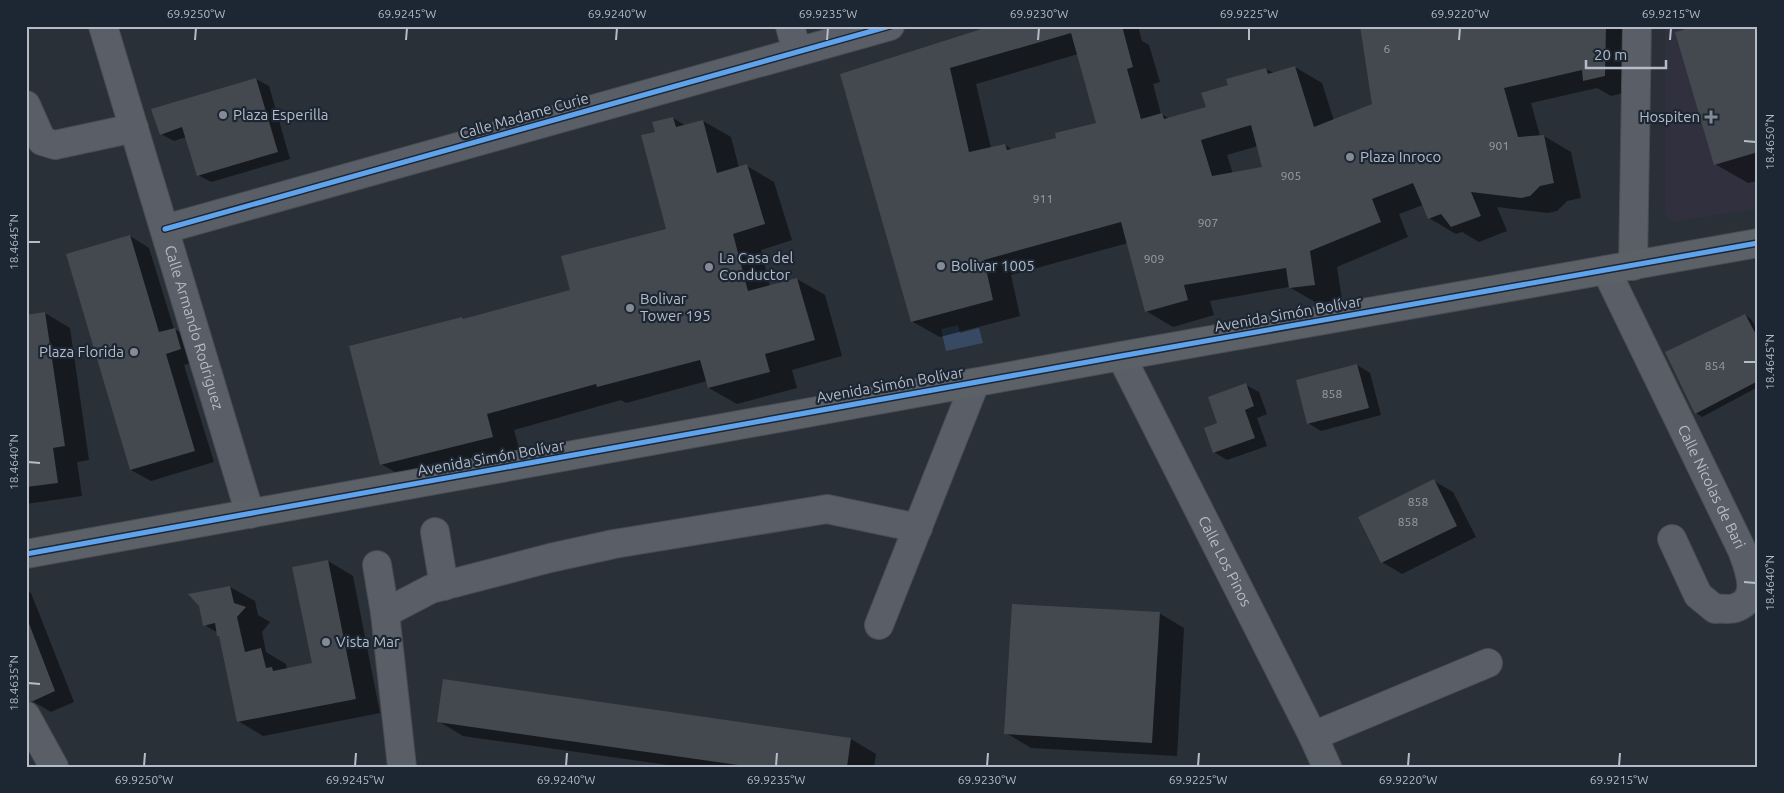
<svg xmlns="http://www.w3.org/2000/svg" width="1784" height="793" viewBox="0 0 1784 793" font-family="Ubuntu,sans-serif">
<style>
.medical{fill:#31303e}
.water{fill:#384963}
.shadow{fill:#0007;fill-rule:evenodd}
.building{fill:#444950;fill-rule:evenodd}
.lines{fill:none;stroke-linecap:round;stroke-linejoin:round}
.minor-casing{stroke:#484c53;stroke-width:30}
.major-casing{stroke:#484c55;stroke-width:30}
.minor{stroke:#5a5e66;stroke-width:28}
.major{stroke:#5c6168;stroke-width:28}
.cycleway-casing{stroke:#1d2633;stroke-width:8}
.cycleway{stroke:#60a3ed;stroke-width:5}
.ticks{fill:none;stroke:#b4bcc9;stroke-width:2}
.poi-dot{fill:#848b96;stroke:#1d2633;stroke-width:2}
.labels{text-anchor:middle;stroke-width:4.5;stroke-linejoin:round;paint-order:stroke}
.number-label{font-size:12px;fill:#989fab}
.poi-label{font-size:15px;fill:#b4bcc9;stroke:#1d2633;text-anchor:start}
.street-label{font-size:15px;fill:#b4bcc9;stroke:#1d2633}
.neatline{fill:none;stroke:#b4bcc9;stroke-width:2}
.ticks-label{font-size:12px;text-anchor:middle;fill:#b4bcc9}
</style>
<rect width="100%" height="100%" fill="#2a3038"/>
<path class="medical" d="M1665,26H1758V209L1677,221H1671L1667,217L1665,211Z"/>
<path class="water" d="M958,325L960,333L979,328L983,343L946,351L941,329Z"/>
<g class="shadow">
<path d="M997,26H1138L1142,41L1149,45L1160,82L1153,84L1161,114L1170,119L1207,108L1229,86L1266,69L1274,73L1295,67L1322,83L1334,121L1373,105L1362,26H1633L1632,91L1611,96L1597,88L1531,103L1540,136H1544L1571,152L1581,198L1567,201L1557,211L1548,213L1497,207L1507,231L1479,242L1462,232L1456,234L1429,218L1423,205L1399,214L1408,237L1337,267L1342,300L1317,303L1289,287L1210,301L1214,315L1173,327L1146,311L1128,243L1011,275L1020,316L940,337L913,322L841,74ZM1078,54L1097,124L1057,138L1013,150L1005,145L991,148L976,84ZM1258,146L1263,168L1233,174L1227,155Z"/>
<path d="M1758,26V181L1748,183L1715,164L1686,31Z"/>
<path d="M256,79L269,86L290,159L211,182L198,175L186,137L174,141L161,134Z"/>
<path d="M673,118L686,126L703,121L731,137L739,168L747,166L774,182L792,240L761,250L770,286L797,279L825,295L842,356L792,370L797,388L737,404L709,388L707,381L626,403L621,400L514,430L520,452L409,480L381,464L462,318L464,320L572,291L667,230L657,133Z"/>
<path d="M130,236L149,248L174,329L195,340L200,360L184,365L214,462L151,481L131,470Z"/>
<path d="M45,313L70,328L89,460L77,462L82,496L26,504V316Z"/>
<path d="M1745,315L1751,319L1758,331V387L1702,417L1696,413Z"/>
<path d="M1357,365L1370,373L1381,415L1321,431L1308,423Z"/>
<path d="M1246,385L1259,392L1267,414L1257,418L1267,446L1227,460L1214,452L1219,424Z"/>
<path d="M1434,481L1453,492L1476,537L1402,574L1382,562Z"/>
<path d="M328,561L353,576L380,713L263,736L238,721L221,636L218,633L205,625L230,587L255,601L258,615L270,622L262,632L266,652L286,664L287,669L313,664Z"/>
<path d="M26,590L31,593L74,702L51,712L32,701L26,691Z"/>
<path d="M1159,613L1184,628L1177,756L1031,748L1006,733Z"/>
<path d="M438,721L851,739L876,754L874,767H682L463,736Z"/>
</g>
<g class="building">
<path d="M991,26H1122L1133,67L1127,69L1141,119L1162,113L1164,119L1206,107L1201,93L1228,85L1226,79L1266,68L1268,74L1295,66L1314,127L1372,104L1360,26H1606L1605,76L1583,81L1582,70L1504,88L1518,137L1544,135L1554,183L1540,186L1530,196L1521,198L1471,192L1481,216L1451,227L1441,214L1428,219L1413,183L1372,199L1381,222L1310,251L1315,285L1289,288L1286,268L1184,285L1188,300L1145,312L1121,222L984,260L993,300L911,322L840,74ZM1071,33L1096,123L1055,133L1056,138L1007,150L1005,144L969,152L950,68ZM1251,125L1262,167L1212,176L1201,140Z"/>
<path d="M1683,26H1758V152L1714,165L1675,32L1684,30Z"/>
<path d="M256,78L278,152L197,176L182,127L160,135L151,109Z"/>
<path d="M673,117L676,127L703,120L717,173L747,164L765,224L733,234L748,291L797,278L815,340L765,354L770,372L708,388L700,360L597,387L596,384L487,414L493,437L380,465L349,346L462,317L463,319L570,290L561,256L666,229L641,135L655,132L652,122Z"/>
<path d="M130,235L159,332L175,328L181,349L166,354L195,451L130,470L66,254Z"/>
<path d="M45,312L65,446L53,448L58,483L26,487V315Z"/>
<path d="M1745,314L1758,338V381L1695,414L1665,352Z"/>
<path d="M1357,364L1369,408L1307,424L1296,380Z"/>
<path d="M1246,383L1254,406L1245,410L1255,438L1213,453L1204,428L1217,423L1208,397Z"/>
<path d="M1434,479L1457,526L1381,563L1358,517Z"/>
<path d="M328,560L356,699L237,722L219,636H217L215,623L203,626L199,606L188,594L230,586L234,603L246,607L237,617L245,652L261,648L266,668L272,667L273,671L312,663L292,567Z"/>
<path d="M1012,604L1160,612L1152,743L1004,734Z"/>
<path d="M28,621L55,691L31,702L26,700V622Z"/>
<path d="M443,679L851,738L847,767H752L437,722Z"/>
</g>
<g class="lines">
<defs>
<g id="minor">
<path id="s1" d="M103,26L250,514"/>
<path d="M790,26L797,52"/>
<path d="M26,105L42,141L55,145L134,128"/>
<path d="M165,229L890,26"/>
<path d="M1633,266L1637,26"/>
<path id="s2" d="M1606,270L1742,550C1749,569 1762,599 1735,608C1729,610 1721,608 1715,609L1698,595L1672,539"/>
<path id="s3" d="M1121,356L1313,736L1327,767"/>
<path d="M435,532L444,586"/>
<path d="M377,565L385,613"/>
<path d="M879,625L975,383"/>
<path d="M26,716L54,767"/>
<path d="M1313,736L1488,663"/>
<path d="M402,767L385,613L431,589L550,558L614,544L827,509L918,528"/>
</g>
<path id="major" d="M26,554L1121,356L1758,243"/>
</defs>
<use href="#minor" class="minor-casing"/>
<use href="#major" class="major-casing"/>
<use href="#minor" class="minor"/>
<use href="#major" class="major"/>
<defs>
<g id="cycleway">
<path d="M165,229L890,26"/>
<path d="M26,554L1121,356L1758,243"/>
</g>
</defs>
<use href="#cycleway" class="cycleway-casing"/>
<use href="#cycleway" class="cycleway"/>
</g>
<path class="ticks" d="M195,40L196,28M406,40L407,28M616,40L617,28M827,40L828,28M1038,40L1039,28M1249,40V28M1459,40L1460,28M1670,40L1671,28M1744,141L1756,142M28,242H40M1744,362H1756M28,462L40,463M1744,582L1756,583M28,683L40,684M144,766L145,753M355,766L356,753M566,766L567,753M776,766L777,753M987,766L988,753M1198,766L1199,753M1408,766L1409,753M1619,766L1620,753"/>
<g class="poi-dot">
<circle cx="223" cy="115" r="5"/>
<path d="M1708.5 109.5h5v5h5v5h-5v5h-5v-5h-5v-5h5z"/>
<circle cx="1350" cy="157" r="5"/>
<circle cx="941" cy="266" r="5"/>
<circle cx="709" cy="267" r="5"/>
<circle cx="630" cy="308" r="5"/>
<circle cx="134" cy="352" r="5"/>
<circle cx="326" cy="642" r="5"/>
</g>
<g class="labels">
<g class="number-label">
<text x="1387" y="53">6</text>
<text x="1499" y="150">901</text>
<text x="1291" y="180">905</text>
<text x="1043" y="203">911</text>
<text x="1208" y="227">907</text>
<text x="1154" y="263">909</text>
<text x="1715" y="370">854</text>
<text x="1332" y="398">858</text>
<text x="1418" y="506">858</text>
<text x="1408" y="526">858</text>
</g>
<g class="poi-label">
<text x="233" y="120">Plaza Esperilla</text>
<text x="1700" y="122" text-anchor="end">Hospiten</text>
<text x="1360" y="162">Plaza Inroco</text>
<text x="719" y="263">La Casa del<tspan x="719" dy="17">Conductor</tspan></text>
<text x="951" y="271">Bolivar 1005</text>
<text x="640" y="304">Bolivar<tspan x="640" dy="17">Tower 195</tspan></text>
<text x="124" y="357" text-anchor="end">Plaza Florida</text>
<text x="336" y="647">Vista Mar</text>
</g>
<g class="street-label">
<text transform="translate(524 116) rotate(-16)" y="5">Calle Madame Curie</text>
<text transform="translate(1288 314) rotate(-10)" y="5">Avenida Simón Bolívar</text>
<text dy="5" stroke="none"><textPath href="#s1" startOffset="315">Calle Armando Rodriguez</textPath></text>
<text transform="translate(890 385) rotate(-10)" y="5">Avenida Simón Bolívar</text>
<text transform="translate(491 458) rotate(-10)" y="5">Avenida Simón Bolívar</text>
<text dy="5" stroke="none"><textPath href="#s2" startOffset="241">Calle Nicolas de Bari</textPath></text>
<text dy="5" stroke="none"><textPath href="#s3" startOffset="230">Calle Los Pinos</textPath></text>
</g>
</g>
<rect width="1784" height="793" fill="none" stroke="#1d2633" stroke-width="55"/>
<path d="M1586 60v8h80v-8" fill="none" stroke="#b4bcc9" stroke-width="2.5"/>
<text x="1594" y="60" font-size="15" fill="#b4bcc9" stroke="#1d2633" stroke-width="4" paint-order="stroke">20 m</text>
<rect x="28" y="28" width="1728" height="738" class="neatline"/>
<g class="ticks-label">
<text x="196" y="18">69.9250°W</text>
<text x="407" y="18">69.9245°W</text>
<text x="617" y="18">69.9240°W</text>
<text x="828" y="18">69.9235°W</text>
<text x="1039" y="18">69.9230°W</text>
<text x="1249" y="18">69.9225°W</text>
<text x="1460" y="18">69.9220°W</text>
<text x="1671" y="18">69.9215°W</text>
<text transform="translate(1770 142) rotate(-90)" y="4">18.4650°N</text>
<text transform="translate(14 242) rotate(-90)" y="4">18.4645°N</text>
<text transform="translate(1770 362) rotate(-90)" y="4">18.4645°N</text>
<text transform="translate(14 462) rotate(-90)" y="4">18.4640°N</text>
<text transform="translate(1770 583) rotate(-90)" y="4">18.4640°N</text>
<text transform="translate(14 683) rotate(-90)" y="4">18.4635°N</text>
<text x="144" y="784">69.9250°W</text>
<text x="355" y="784">69.9245°W</text>
<text x="566" y="784">69.9240°W</text>
<text x="776" y="784">69.9235°W</text>
<text x="987" y="784">69.9230°W</text>
<text x="1198" y="784">69.9225°W</text>
<text x="1408" y="784">69.9220°W</text>
<text x="1619" y="784">69.9215°W</text>
</g>
</svg>
